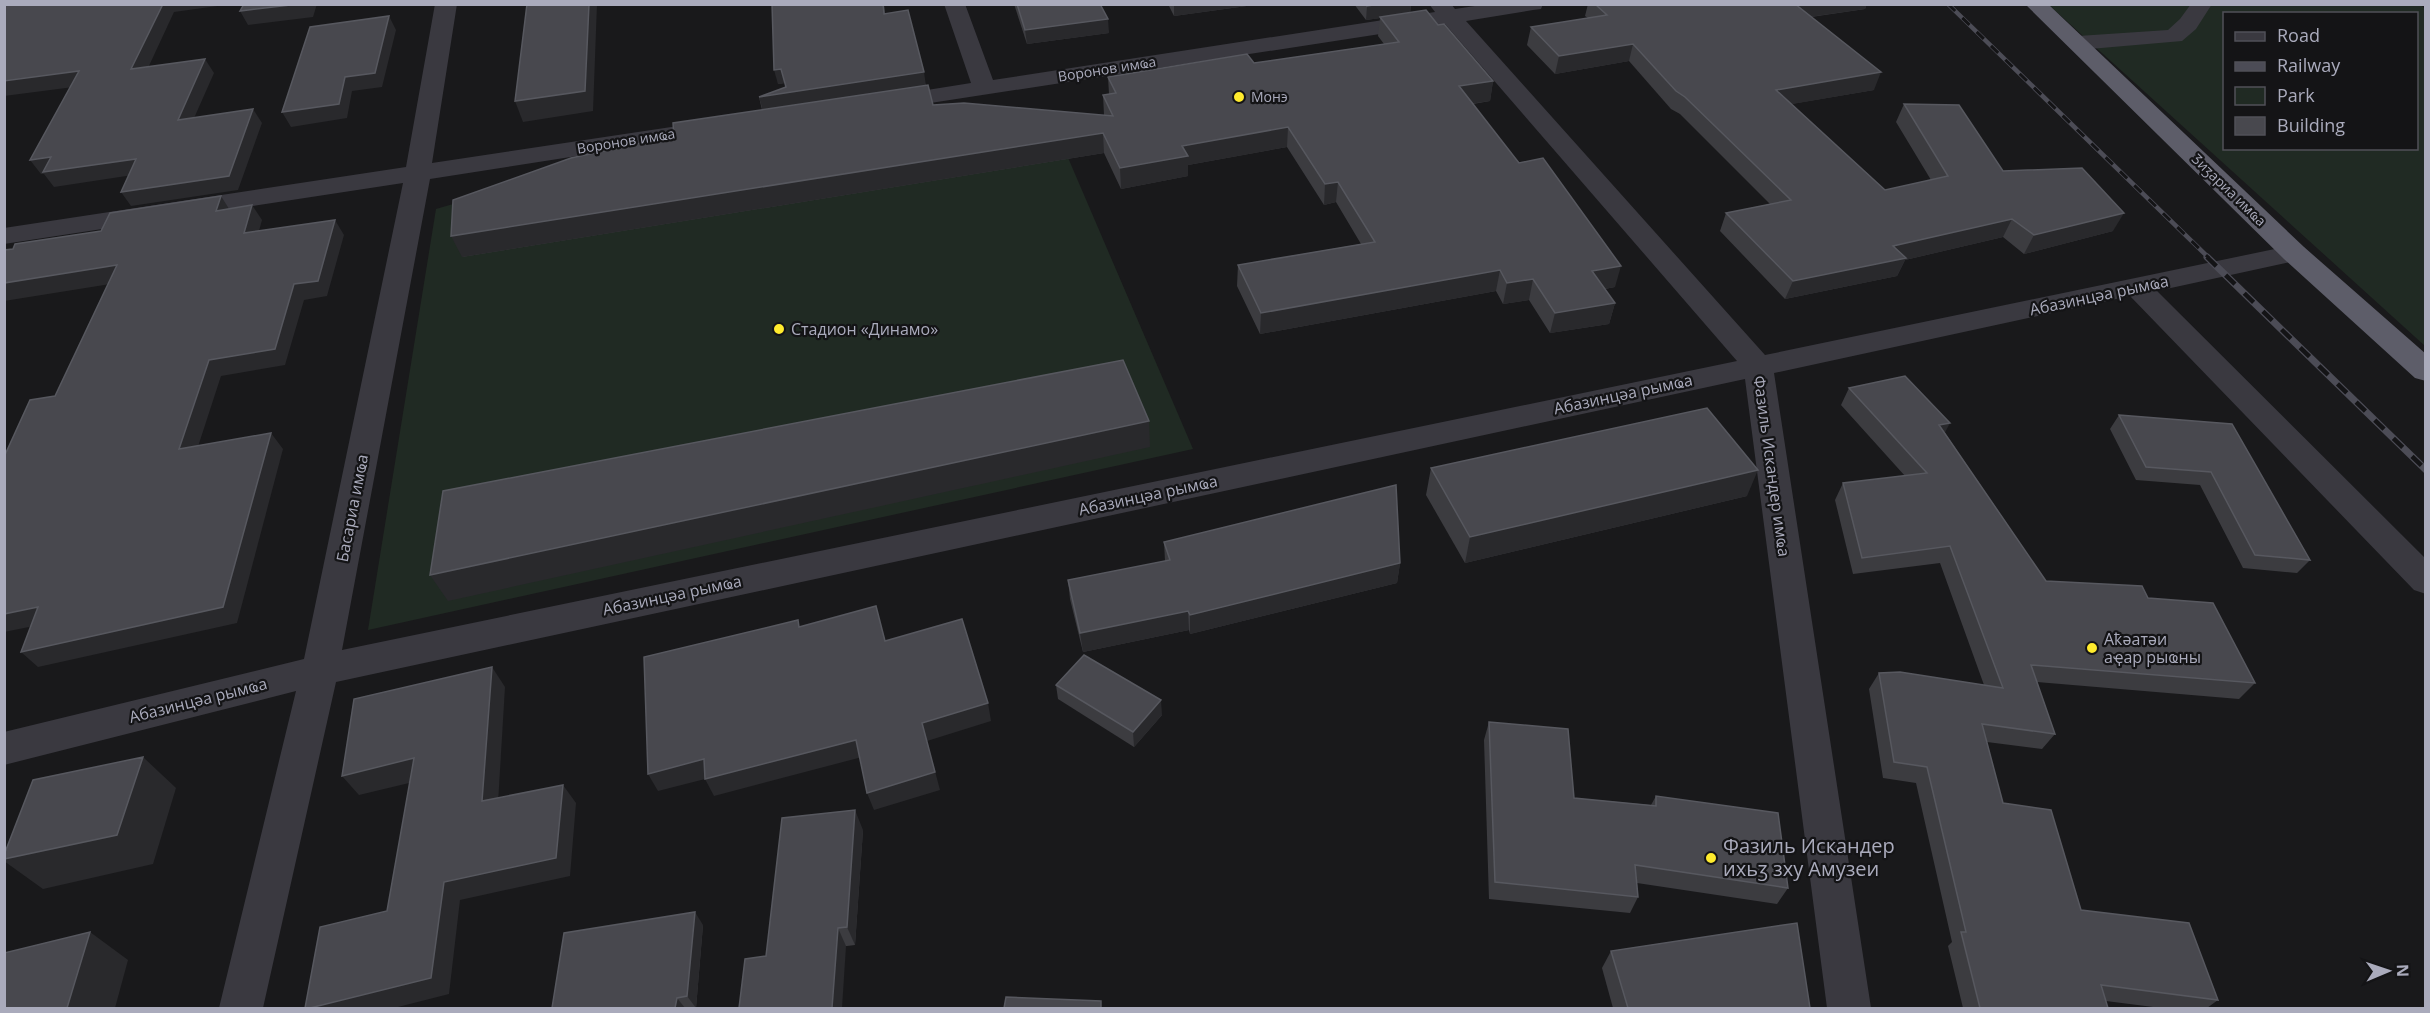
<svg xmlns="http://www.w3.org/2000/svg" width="2430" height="1013" viewBox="0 0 2430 1013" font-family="'Open Sans',sans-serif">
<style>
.green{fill:#202a23;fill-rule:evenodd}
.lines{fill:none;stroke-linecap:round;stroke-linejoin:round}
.minor{fill:#3a3940;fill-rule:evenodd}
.trunk{fill:#5d5d69;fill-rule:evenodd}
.rail-far1-casing{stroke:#4c4c56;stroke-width:4.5}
.rail-casing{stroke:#4c4c56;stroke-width:7}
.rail-far1{stroke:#141416;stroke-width:3;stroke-dasharray:10;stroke-linecap:butt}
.rail{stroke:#141416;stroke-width:4.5;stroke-dasharray:13;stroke-linecap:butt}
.wall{fill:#3c3c40}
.shaded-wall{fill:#29292c}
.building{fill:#48484e;stroke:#57585f;stroke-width:1.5}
.poi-dot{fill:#ffeb2d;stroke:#141416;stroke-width:2}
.labels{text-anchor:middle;stroke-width:4.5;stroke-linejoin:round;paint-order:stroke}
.far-street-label{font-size:14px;fill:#aaabbc;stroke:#141416}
.far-poi-label{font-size:14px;fill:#aaabbc;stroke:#141416;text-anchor:start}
.street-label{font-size:16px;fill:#aaabbc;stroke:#141416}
.poi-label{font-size:16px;fill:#aaabbc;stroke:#141416;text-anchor:start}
.near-poi-label{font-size:20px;fill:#aaabbc;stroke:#141416;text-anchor:start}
</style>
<rect width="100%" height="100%" fill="#19191b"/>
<g class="green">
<path d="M2420,4L2425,9V346L2049,5ZM2224,14H2416V148H2224Z"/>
<path d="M1051,118L1193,449L368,630L436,209L659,144Z"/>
</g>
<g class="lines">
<g class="minor">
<path d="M435,4H457L432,163L718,120L727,122L730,127L727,132L718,134L430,179L342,650L1737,361L1445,24L885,110L877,108L873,103L877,98L971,83L944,4H965L993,80L1435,12L1429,4H1451L1455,9L1488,4H1543L1541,9L1533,10L1466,21L1765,355L2294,245L2304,247L2308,253L2304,259L2157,291L2426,559V594L2414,590L2130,296L1774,373L1871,1008H1827L1745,379L336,682L263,1008H219L296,691L4,765V732L304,659L403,183L4,244V228L406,167Z"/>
<path d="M2191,4H2212L2196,29L2182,41L2078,50L2070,48L2067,43L2070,38L2078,36L2168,30L2180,19Z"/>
</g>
<path class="trunk" d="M2025,4H2048L2304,247L2426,354V381L2415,378L2284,259Z"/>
<defs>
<path id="rail-far1" d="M1948,4L2209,258"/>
<path id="rail" d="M2207,257L2426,470"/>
</defs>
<use href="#rail-far1" class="rail-far1-casing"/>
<use href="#rail" class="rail-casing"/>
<use href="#rail-far1" class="rail-far1"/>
<use href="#rail" class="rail"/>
</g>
<g class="wall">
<path d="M772,4H884L885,13L926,85L933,105L1104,115L1103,95L1109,94L1108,77L1254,63L1384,44L1378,36L1380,18L1366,20L1354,4H1411L1410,13L1438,25L1493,81L1490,101L1473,104L1615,287L1605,289L1615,303L1609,324L1550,333L1529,300L1503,304L1496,291L1260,334L1237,286L1238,265L1361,244L1336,202L1324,205L1287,147L1188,165V176L1121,189L1104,153L462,257L674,136L762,110L759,97L786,87L785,83L778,84Z"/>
<path d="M1014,4H1100L1109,33L1027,44Z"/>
<path d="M1168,4H1261L1174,16Z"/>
<path d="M1588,4H1867L1865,9L1811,17L1874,90L1791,104L1885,190L1931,180L1896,122L1904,104L2003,171L2113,231L2024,254L2003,237L1905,260L1897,276L1785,299L1720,231L1726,213L1770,204L1680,114L1671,109L1629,61L1555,74L1527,45L1531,27L1588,18L1585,16Z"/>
<path d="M1849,388L1945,433L2046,581L2148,598L2255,683L2239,699L2037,682L2055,734L2042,749L1987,742L2003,803L2081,910L2218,1000L2207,1008H2161L2106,1001L2108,1008H1963L1948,946L1952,942L1916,783L1883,778L1869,689L1879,673L1984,685L1940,563L1853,574L1835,500L1843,483L1905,476L1841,405Z"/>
<path d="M2119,415L2232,424L2310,560L2297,573L2243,568L2200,485L2136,480L2110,429Z"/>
<path d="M1431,468L1747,496L1465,563L1426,495Z"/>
<path d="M1164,542L1400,563L1397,583L1190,634L1189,630L1083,652L1070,599L1068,580L1165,561Z"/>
<path d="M1056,685L1162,715L1134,747L1058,699Z"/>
<path d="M1489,722L1574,798L1651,805L1656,796L1788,888L1777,904L1637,883L1638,897L1630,913L1489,899L1484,740Z"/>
<path d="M863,830L855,945L766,956Z"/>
<path d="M703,925L696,1008H552Z"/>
<path d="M1611,951L1810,1008H1613L1602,968Z"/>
</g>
<g class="shaded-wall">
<path d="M163,4H232L174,12L141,83L131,69Z"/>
<path d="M299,4H317L313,17L248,25L240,11Z"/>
<path d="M589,4H597L593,111L523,122L515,101Z"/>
<path d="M1174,4H1261L1174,16Z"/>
<path d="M1380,4H1411L1410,14L1366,20L1367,6Z"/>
<path d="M1794,4H1867L1865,9L1788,20Z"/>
<path d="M389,16L396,30L382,87L352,91L347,118L291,127L282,112Z"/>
<path d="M1108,19L1109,33L1027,44L1025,30Z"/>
<path d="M1633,44L1629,61L1555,74L1559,56Z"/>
<path d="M205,59L214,73L187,134L178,120Z"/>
<path d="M781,69L785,83L778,84L774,70Z"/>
<path d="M79,71L89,85L4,96V81Z"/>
<path d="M924,72L926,86L763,111L759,97Z"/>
<path d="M1881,72L1874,90L1770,108L1776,90Z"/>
<path d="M1493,81L1490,101L1456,106L1459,86Z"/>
<path d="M253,109L262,123L238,190L131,206L121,192Z"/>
<path d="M1288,127L1287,147L1188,165V176L1121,189L1120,168L1182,146Z"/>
<path d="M1103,133L1104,153L462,257L451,236Z"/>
<path d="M51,157L136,159L146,173L54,187L44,174H41L30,160Z"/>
<path d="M1338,182L1336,202L1324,205L1325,184Z"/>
<path d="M221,196L231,212L216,211Z"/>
<path d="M252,205L262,220L254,249L244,233Z"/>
<path d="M2124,213L2113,231L2024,254L2034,235Z"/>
<path d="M2012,219L2003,237L1905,260L1897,276L1785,299L1793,281L1893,246Z"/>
<path d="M335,220L344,235L327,296L304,300L285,365L221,376L192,465L179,449L209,360L294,284Z"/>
<path d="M117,265L129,281L4,301V283Z"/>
<path d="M1621,266L1615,287L1587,292L1592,271Z"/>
<path d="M1500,270L1496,291L1260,334L1261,313Z"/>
<path d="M1533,279L1529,300L1503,304L1507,283Z"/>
<path d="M1615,303L1609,324L1550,333L1555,313Z"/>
<path d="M1149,421L1150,447L448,601L430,575Z"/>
<path d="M1950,423L1941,440L1939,425Z"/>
<path d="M271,433L283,449L237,623L38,667L21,652Z"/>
<path d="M1758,470L1747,496L1465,563L1470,537Z"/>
<path d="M1400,563L1397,583L1190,634V615Z"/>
<path d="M38,607L54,622L4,632V614Z"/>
<path d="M1188,611L1189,630L1083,652L1080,633Z"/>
<path d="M492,667L505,687L497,820L482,801Z"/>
<path d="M1161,700L1162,715L1134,747L1133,732Z"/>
<path d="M988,703L991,721L927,741L940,790L874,810L867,793L922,723Z"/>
<path d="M856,740L862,757L714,796L705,779Z"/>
<path d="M143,757L176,788L153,864L43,889L4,861V859Z"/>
<path d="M414,758L430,778L359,795L342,776Z"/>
<path d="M704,759L713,777L658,791L648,774Z"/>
<path d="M563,785L576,803L570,876L460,900L449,994L394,1008H310L444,882Z"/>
<path d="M855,810L863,830L855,945L847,927Z"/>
<path d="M695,912L703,925L696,1008L687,996Z"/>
<path d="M838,928L846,946L842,1008H832Z"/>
<path d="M90,932L128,960L115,1008H66Z"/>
<path d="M677,998L685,1008H675Z"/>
</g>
<g class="building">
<path d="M4,4H163L131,69L205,59L178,120L253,109L229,176L121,192L136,159L43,172L51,157L30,160L79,71L4,81Z"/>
<path d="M244,4H299L240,11Z"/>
<path d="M527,4H589L585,91L515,101Z"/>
<path d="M772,4H883L884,14L908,10L924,72L759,97L786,87L781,69L774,70Z"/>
<path d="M1017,4H1100L1108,19L1025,30Z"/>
<path d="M1365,4H1380L1367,6Z"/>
<path d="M1595,4H1795L1881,72L1776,90L1885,190L1948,176L1904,104L1959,105L2003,171L2082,168L2124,213L2034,235L2012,219L1893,246L1906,258L1793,281L1726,213L1791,200L1685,97L1676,91L1633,44L1559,56L1531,27L1607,15Z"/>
<path d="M1426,10L1438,25L1444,24L1493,81L1459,86L1519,163L1543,158L1621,266L1592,271L1615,303L1555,313L1533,279L1507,283L1500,270L1261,313L1238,265L1375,242L1338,182L1325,184L1288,127L1182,146L1188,156L1120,168L1103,133L451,236L453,200L571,158L674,136L673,123L928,85L933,105L964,103L1113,116L1103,95L1116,93L1108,77L1247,54L1254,63L1399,42L1380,17Z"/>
<path d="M389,16L375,73L345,77L339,104L282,112L310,27Z"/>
<path d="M221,196L216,211L252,205L244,233L335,220L318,281L294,284L275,349L209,360L179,449L271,433L223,607L21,652L38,607L4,614V457L30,400L55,396L117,265L4,283V250L13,249L15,244L101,231L110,213Z"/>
<path d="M1123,360L1149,421L430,575L443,491Z"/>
<path d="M1905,376L1950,423L1939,425L2046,581L2142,586L2148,598L2213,603L2255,683L2031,665L2055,734L1982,724L2003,803L2051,810L2081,910L2189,923L2218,1000L2101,985L2108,1008H1980L1961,932H1966L1927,767L1894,762L1879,673L1900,672L2003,688L1950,546L1862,558L1843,483L1927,473L1849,388Z"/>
<path d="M1707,408L1758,470L1470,537L1431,468Z"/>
<path d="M2119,415L2232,424L2310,560L2255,555L2211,472L2146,467Z"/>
<path d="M1396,485L1400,563L1190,615L1188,611L1080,633L1068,580L1170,560L1164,542Z"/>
<path d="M876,606L885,641L962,619L988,703L922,723L935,772L867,793L856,740L705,779L704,759L648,774L644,657L798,620L799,627Z"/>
<path d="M1084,655L1161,700L1133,732L1056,685Z"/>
<path d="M492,667L482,801L563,785L556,858L444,882L431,978L310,1008H305L320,927L387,911L414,758L342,776L354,699Z"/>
<path d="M1489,722L1568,729L1574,798L1656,806V796L1778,813L1788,888L1635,865L1638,897L1495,882Z"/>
<path d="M143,757L117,835L4,859V855L33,780Z"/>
<path d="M855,810L847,927L838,928L832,1008H739L745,959L766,956L782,818Z"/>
<path d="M695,912L687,996L677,998L675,1008H552L564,933Z"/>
<path d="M1797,923L1810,1008H1628L1611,951Z"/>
<path d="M90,932L67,1008H4V953Z"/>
<path d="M1006,997L1101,1001V1008H1004Z"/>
</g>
<g class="poi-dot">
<circle cx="1239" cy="97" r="6"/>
<circle cx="779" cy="329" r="6"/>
<circle cx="2092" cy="648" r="6"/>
<circle cx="1711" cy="858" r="6"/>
</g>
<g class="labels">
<g class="far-street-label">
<text transform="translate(1107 69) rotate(-9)" y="5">Воронов имҩа</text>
<text transform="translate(626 141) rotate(-9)" y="5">Воронов имҩа</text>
<text transform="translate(2229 190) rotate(44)" y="5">Ӡиӡариа имҩа</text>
</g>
<g class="far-poi-label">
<text x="1251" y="102">Монэ</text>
</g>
<g class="street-label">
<text transform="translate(2099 295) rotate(-12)" y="6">Абазинцәа рымҩа</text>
<text transform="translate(1623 394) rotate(-12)" y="6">Абазинцәа рымҩа</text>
<text transform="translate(1772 466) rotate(82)" y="6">Фазиль Искандер имҩа</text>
<text transform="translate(1148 495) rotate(-12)" y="6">Абазинцәа рымҩа</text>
<text transform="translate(352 508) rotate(-79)" y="6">Басариа имҩа</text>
<text transform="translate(672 595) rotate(-12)" y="6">Абазинцәа рымҩа</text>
<text transform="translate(198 700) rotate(-14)" y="6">Абазинцәа рымҩа</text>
</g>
<g class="poi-label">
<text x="791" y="335">Cтадион «Динамо»</text>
<text x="2104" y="645">Аҟәатәи<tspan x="2104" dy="18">аҿар рыҩны</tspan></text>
</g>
<g class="near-poi-label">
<text x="1723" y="853">Фазиль Искандер<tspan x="1723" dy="23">ихьӡ зху Амузеи</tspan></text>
</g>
</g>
<rect width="2430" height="1013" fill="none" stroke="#aaabbc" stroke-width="12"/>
<rect x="2223" y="12" width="195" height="138" fill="#141416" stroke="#505058" stroke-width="1.5"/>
<rect x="2235" y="32" width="30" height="9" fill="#3a3940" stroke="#505058" stroke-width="1.5"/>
<text x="2277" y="42" font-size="18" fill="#aaabbc">Road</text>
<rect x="2235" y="62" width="30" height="9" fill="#4c4c56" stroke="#505058" stroke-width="1.5"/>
<text x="2277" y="72" font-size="18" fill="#aaabbc">Railway</text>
<rect x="2235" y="87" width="30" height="18" fill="#202a23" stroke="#505058" stroke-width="1.5"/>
<text x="2277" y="102" font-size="18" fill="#aaabbc">Park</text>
<rect x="2235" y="117" width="30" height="18" fill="#48484e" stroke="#505058" stroke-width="1.5"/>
<text x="2277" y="132" font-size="18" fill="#aaabbc">Building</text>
<g transform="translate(2388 971) rotate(88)" stroke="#141416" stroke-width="4.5" paint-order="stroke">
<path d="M0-4.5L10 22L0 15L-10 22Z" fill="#aaabbc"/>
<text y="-9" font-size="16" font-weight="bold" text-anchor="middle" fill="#aaabbc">N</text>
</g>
</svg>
